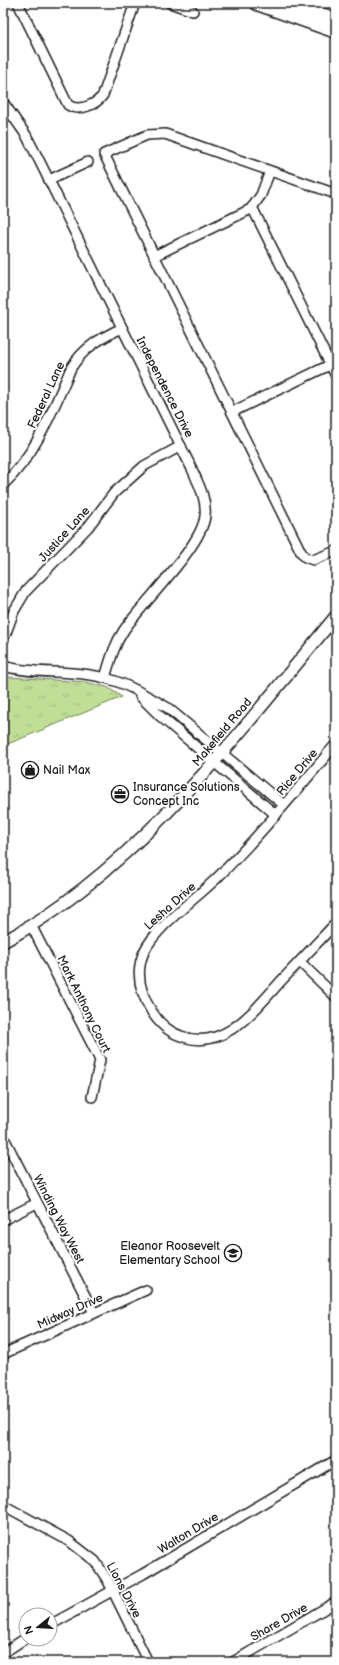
<svg xmlns="http://www.w3.org/2000/svg" width="339" height="1665" viewBox="0 0 339 1665" font-family="'Balsamiq Sans',sans-serif">
<style>
.park{fill:url(#park-tufts);stroke:#6e7d59}
.lines{fill:none;stroke-linecap:round;stroke-linejoin:round}
.minor-casing{stroke:#1c1c1c;stroke-width:12}
.tertiary-casing{stroke:#1c1c1c;stroke-width:14}
.primary-casing{stroke:#1c1c1c;stroke-width:17}
.minor{stroke:#fff;stroke-width:9}
.tertiary{stroke:#fff;stroke-width:11}
.primary{stroke:#fff;stroke-width:14}
.labels{text-anchor:middle;stroke-width:4;stroke-linejoin:round;paint-order:stroke}
.street-label{font-size:12px;fill:#1c1c1c;stroke:#fff}
.poi-label{font-size:12px;fill:#1c1c1c;stroke:#fff;text-anchor:start}
</style>
<defs>
<pattern id="park-tufts" width="24" height="20" patternUnits="userSpaceOnUse"><rect width="24" height="20" fill="#c0de96"/><path d="M3 7l-1-3M5 7V3M7 7l1-3M15 17l-1-3M17 17v-4M19 17l1-3" fill="none" stroke="#a4be81"/></pattern>
</defs>
<rect width="100%" height="100%" fill="#fff"/>
<filter id="ink" filterUnits="userSpaceOnUse"><feTurbulence type="fractalNoise" baseFrequency=".025" numOctaves="2"/><feDisplacementMap in="SourceGraphic" scale="8" xChannelSelector="R" yChannelSelector="G"/><feConvolveMatrix kernelMatrix="1 2 1 2 8 2 1 2 1" color-interpolation-filters="sRGB"/></filter>
<g filter="url(#ink)">
<path class="park" d="M3,675L9,677L85,682L107,687L122,697L3,746Z"/>
<g class="lines">
<defs>
<g id="minor">
<path d="M18,3L68,105C79,112 96,105 103,95L135,3"/>
<path d="M170,3L193,11"/>
<path d="M3,102L26,135L38,158L192,469C198,483 207,499 205,516C202,546 144,601 124,630C114,645 110,661 105,678"/>
<path d="M49,180L88,162"/>
<path d="M336,194L165,134L147,135L104,154L301,552L305,557L313,560L336,551"/>
<path d="M252,207L336,376"/>
<path d="M154,256L251,209L261,195L270,171"/>
<path d="M232,412L336,362"/>
<path d="M3,485C37,453 53,409 71,368C84,347 101,338 122,328"/>
<path d="M3,641L14,611L26,591L88,527L114,493L144,466L181,446"/>
<path d="M3,666C35,675 69,669 101,677C125,682 147,696 168,708L284,805"/>
<path d="M140,696L160,716L276,815"/>
<path d="M336,744C298,789 260,835 218,877C197,898 155,927 144,952C135,972 140,993 152,1012C159,1023 169,1032 181,1036C224,1053 257,1007 282,980C300,961 318,942 336,923"/>
<path d="M31,925L100,1060L92,1097"/>
<path d="M300,962L336,997"/>
<path d="M3,1136L94,1313"/>
<path d="M3,1220L37,1203"/>
<path d="M3,1354L146,1290"/>
<path d="M3,1505L69,1541L95,1561L108,1581L148,1662"/>
<path d="M50,1625L143,1574L336,1460"/>
<path d="M3,1653L26,1638"/>
<path d="M233,1662L336,1602"/>
</g>
<path id="tertiary" d="M3,942C137,869 240,732 336,616"/>
<g id="primary">
<path d="M257,3L336,31"/>
<path d="M285,3L336,20"/>
</g>
</defs>
<use href="#minor" class="minor-casing"/>
<use href="#tertiary" class="tertiary-casing"/>
<use href="#primary" class="primary-casing"/>
<use href="#minor" class="minor"/>
<use href="#tertiary" class="tertiary"/>
<use href="#primary" class="primary"/>
</g>
</g>
<defs>
<symbol id="shop-ring" viewBox="-11 -11 22 22"><circle r="9.5" fill="#fff" stroke="#1c1c1c" stroke-width="1.5"/><path d="M-5-2.5h2.3a2.7 3.5 0 0 1 5.4 0H5L5.5 6h-11ZM-1.5-2.5h3a1.5 2.3 0 0 0-3 0Z" fill="#1c1c1c"/></symbol>
<symbol id="office-ring" viewBox="-11 -11 22 22"><circle r="9.5" fill="#fff" stroke="#1c1c1c" stroke-width="1.5"/><path d="M-6-3h4V-5.5h4V-3h4V5H-6ZM-1-4.5V-3h2v-1.5ZM-6 0V1H6V0Z" fill="#1c1c1c"/></symbol>
<symbol id="school-ring" viewBox="-11 -11 22 22"><circle r="9.5" fill="#fff" stroke="#1c1c1c" stroke-width="1.5"/><path d="M0-5L7-2L0 1L-7-2ZM-4 1L0 2.5L4 1V4Q0 6-4 4Z" fill="#1c1c1c"/></symbol>
</defs>
<g fill-rule="evenodd">
<use href="#shop-ring" x="20" y="760" width="20" height="20"/>
<use href="#office-ring" x="110" y="784" width="20" height="20"/>
<use href="#school-ring" x="223" y="1243" width="20" height="20"/>
</g>
<g class="labels">
<g class="street-label">
<text transform="translate(165 387) rotate(63)" y="4">Independence Drive</text>
<text transform="translate(46 395) rotate(-65)" y="4">Federal Lane</text>
<text transform="translate(64 534) rotate(-48)" y="4">Justice Lane</text>
<text transform="translate(222 732) rotate(-50)" y="4">Makefield Road</text>
<text transform="translate(297 772) rotate(-50)" y="4">Rice Drive</text>
<text transform="translate(170 906) rotate(-42)" y="4">Lesha Drive</text>
<text transform="translate(84 1004) rotate(64)" y="4">Mark Anthony Court</text>
<text transform="translate(59 1219) rotate(63)" y="4">Winding Way West</text>
<text transform="translate(70 1311) rotate(-24)" y="4">Midway Drive</text>
<text transform="translate(188 1533) rotate(-31)" y="4">Walton Drive</text>
<text transform="translate(124 1590) rotate(62)" y="4">Lions Drive</text>
<text transform="translate(279 1622) rotate(-30)" y="4">Share Drive</text>
</g>
<g class="poi-label">
<text x="43" y="774">Nail Max</text>
<text x="133" y="791">Insurance Solutions<tspan x="133" dy="14">Concept Inc</tspan></text>
<text x="220" y="1250" text-anchor="end">Eleanor Roosevelt<tspan x="220" dy="14">Elementary School</tspan></text>
</g>
</g>
<rect width="339" height="1665" fill="none" stroke="#fff" stroke-width="16"/>
<rect x="8" y="8" width="323" height="1649" fill="none" stroke="#1c1c1c" stroke-width="1.5" filter="url(#ink)"/>
<g transform="translate(38 1627) rotate(252)"><circle r="19" fill="#ffffff" stroke="#a4a4a4"/>
<path d="M0-3L7 15L0 10L-7 15Z" fill="#1c1c1c"/>
<text y="-6" font-size="11" font-weight="bold" text-anchor="middle" fill="#1c1c1c">N</text>
</g>
</svg>
